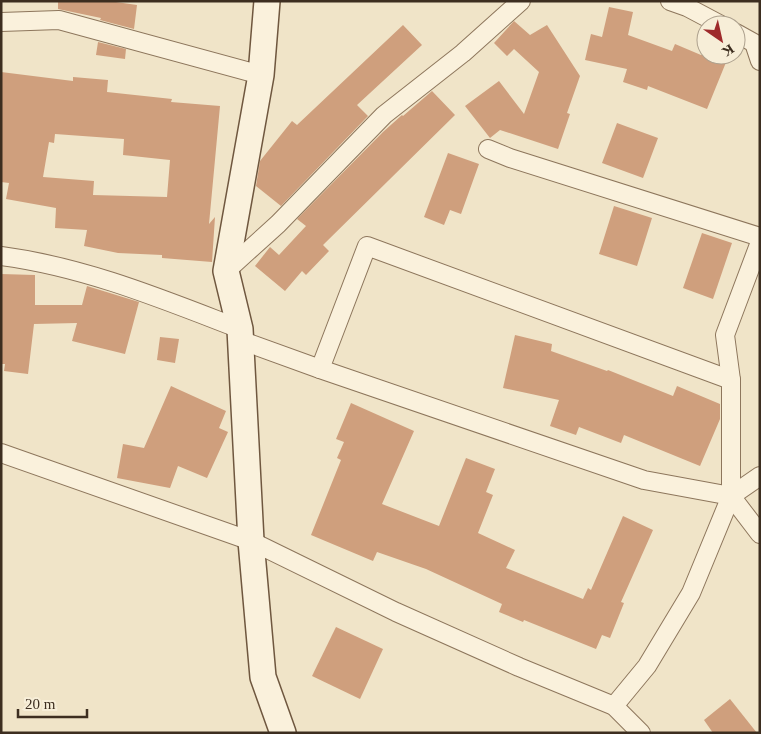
<svg xmlns="http://www.w3.org/2000/svg" width="761" height="734" viewBox="0 0 761 734" font-family="Georgia,serif">
<style>
.building{fill:#cf9f7d;fill-rule:evenodd}
.lines{fill:none;stroke-linecap:round;stroke-linejoin:round}
.street-casing{stroke:#8d765c;stroke-width:20}
.secondary-casing{stroke:#6f573f;stroke-width:28}
.street{stroke:#faf1dc;stroke-width:18}
.secondary{stroke:#faf1dc;stroke-width:25}
</style>
<rect width="100%" height="100%" fill="#f0e4c8"/>
<g class="building">
<path d="M58,1H109L137,5L134,29L100,20L101,18L58,9Z"/>
<path d="M609,7L633,12L628,35L672,51L675,44L701,55H729L707,109L648,86L647,90L623,82L627,69L585,60L591,34L602,37Z"/>
<path d="M514,21L530,35L547,25L580,76L567,113L570,114L558,149L500,130L490,138L465,106L499,81L524,114L539,72L514,49L507,56L494,43Z"/>
<path d="M403,25L422,45L357,105L368,116L281,206L256,186L260,161L292,121L297,125Z"/>
<path d="M98,42L126,49L125,59L96,55Z"/>
<path d="M1,72L73,81V77L108,80L107,92L172,99L171,102L220,106L209,224L215,217L212,262L162,258V255L118,253L84,246L87,230L55,228L56,208L6,199L9,183L1,182ZM55,134L124,139L123,155L170,160L167,197L93,195L94,181L43,177L49,142L54,143Z"/>
<path d="M432,91L455,115L323,245L329,251L306,275L302,271L285,291L255,266L270,247L279,255L306,226L297,219L383,132L402,115L403,116Z"/>
<path d="M617,123L658,138L643,178L602,163Z"/>
<path d="M448,153L479,164L461,214L450,210L444,225L424,217Z"/>
<path d="M614,206L652,218L637,266L599,254Z"/>
<path d="M702,233L732,243L713,299L683,288Z"/>
<path d="M1,274L35,275V305H82L87,286L139,302L125,354L72,341L77,323L34,324L28,374L4,371L5,364H1Z"/>
<path d="M515,335L552,344L551,351L607,371L608,370L673,396L677,386L720,404V419L700,466L624,435L621,443L579,427L576,435L550,426L559,400L503,388Z"/>
<path d="M160,337L179,339L175,363L157,360Z"/>
<path d="M171,386L226,411L219,428L228,432L207,478L178,466L170,488L117,478L123,444L144,448Z"/>
<path d="M351,403L414,431L382,504L439,526L466,458L495,469L486,492L493,495L478,533L515,550L506,568L583,599L588,588L591,590L623,516L653,530L621,602L624,603L610,638L602,635L596,649L524,620L523,622L499,612L502,604L426,569L377,552L373,561L311,535L341,460L337,458L344,442L336,439Z"/>
<path d="M336,627L383,649L360,699L312,676Z"/>
<path d="M730,699L757,733H713L704,720Z"/>
</g>
<g class="lines">
<defs>
<g id="street">
<path d="M670,1L687,7L721,25"/>
<path d="M1,22L59,20L261,75"/>
<path d="M736,33L754,43L760,61"/>
<path d="M488,149L510,158L760,237"/>
<path d="M1,256C85,267 162,299 240,329"/>
<path d="M226,271L278,224L384,115L463,53L521,1"/>
<path d="M240,340L320,369L644,480L731,496L760,534"/>
<path d="M320,369L367,246L731,380"/>
<path d="M1,453L251,541L396,612L519,667L614,706L641,733"/>
<path d="M731,496L760,476"/>
<path d="M614,706L647,666L691,593L731,496V380L725,335L760,242"/>
</g>
<path id="secondary" d="M267,1L261,75L226,271L240,329L251,541L263,677L283,733"/>
</defs>
<use href="#street" class="street-casing"/>
<use href="#secondary" class="secondary-casing"/>
<use href="#street" class="street"/>
<use href="#secondary" class="secondary"/>
</g>
<rect width="761" height="734" fill="none" stroke="#3d2e20" stroke-width="5"/>
<g transform="translate(721 40) rotate(146)"><circle r="24" fill="#f7eed8" stroke="#ada18e"/>
<path d="M0-4L9 19L0 12L-9 19Z" fill="#9e2a2b"/>
<text y="-8" font-size="14" font-weight="bold" text-anchor="middle" fill="#3d2e20">K</text>
</g>
<path d="M18 709v8h69v-8" fill="none" stroke="#3d2e20" stroke-width="2.5"/>
<text x="25" y="709" font-size="15" fill="#3d2e20" stroke="#f7eed8" stroke-width="4" paint-order="stroke">20 m</text>
</svg>
